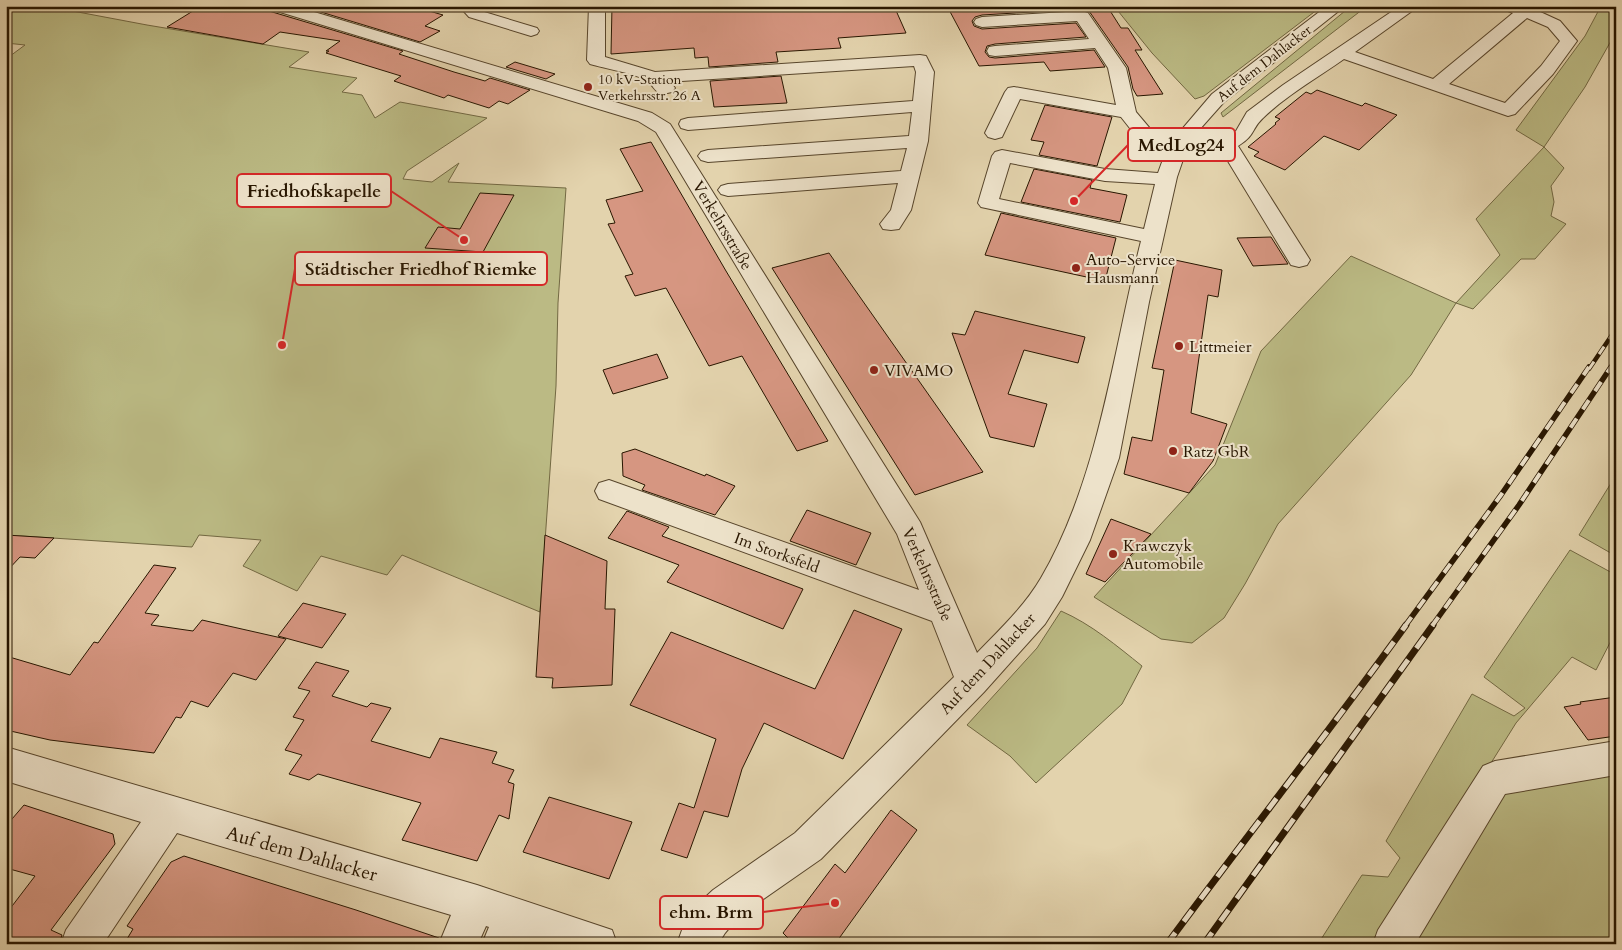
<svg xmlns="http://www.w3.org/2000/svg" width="1622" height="950" viewBox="0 0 1622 950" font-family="Cardo,serif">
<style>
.green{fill:#bbba84;stroke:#726842}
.building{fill:#d69681;stroke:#281600}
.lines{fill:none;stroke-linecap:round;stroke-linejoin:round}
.minor-casing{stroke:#57452b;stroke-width:2}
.minor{fill:#ede2ca;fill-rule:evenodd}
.rail-far2-casing{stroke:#281600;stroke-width:4.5}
.rail-far1-casing{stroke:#281600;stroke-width:5.5}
.rail-casing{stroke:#281600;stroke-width:7}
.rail-far2{stroke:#ede2ca;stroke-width:3;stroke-dasharray:9;stroke-linecap:butt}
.rail-far1{stroke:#ede2ca;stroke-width:4;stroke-dasharray:11;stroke-linecap:butt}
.rail{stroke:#ede2ca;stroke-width:5;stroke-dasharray:14;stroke-linecap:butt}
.poi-dot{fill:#8f2418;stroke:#ede2ca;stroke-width:2}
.labels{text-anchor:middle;stroke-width:4;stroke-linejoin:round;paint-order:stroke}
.far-street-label{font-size:14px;fill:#281600;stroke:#ede2ca}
.far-poi-label{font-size:14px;fill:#281600;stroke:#ede2ca;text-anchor:start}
.street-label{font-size:16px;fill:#281600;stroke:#ede2ca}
.poi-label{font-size:16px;fill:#281600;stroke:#ede2ca;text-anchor:start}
.near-street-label{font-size:19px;fill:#281600;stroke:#ede2ca}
.leader{fill:none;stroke:#d62828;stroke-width:2}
.callout-dot{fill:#d62828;stroke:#ede2ca;stroke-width:2}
.callout{fill:#ede2ca;stroke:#d62828;stroke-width:2}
.callout-label{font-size:18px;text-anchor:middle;font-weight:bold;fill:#281600}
</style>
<rect width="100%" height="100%" fill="#e3d3ad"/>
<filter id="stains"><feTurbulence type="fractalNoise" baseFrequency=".004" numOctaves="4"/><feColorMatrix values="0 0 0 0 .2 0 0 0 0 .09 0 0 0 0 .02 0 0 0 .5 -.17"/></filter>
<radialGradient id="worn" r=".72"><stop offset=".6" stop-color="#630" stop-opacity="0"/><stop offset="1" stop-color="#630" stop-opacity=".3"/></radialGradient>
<g class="green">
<path d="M46,6L147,25L309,52L289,67L357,78L342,92L362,95L375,118L400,102L487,118L407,171L403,179L432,182L459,163L448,182L566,188L558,303L556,386L540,612L402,555L387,575L321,556L297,591L243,566L261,540L199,535L192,547L6,535V59L25,45L6,43V7Z"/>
<path d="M1114,6H1322L1204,96L1195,99L1152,53Z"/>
<path d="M1351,6H1367L1223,117L1221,113Z"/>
<path d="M1601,6H1616V32L1585,87L1544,147L1564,168L1551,186L1554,202L1551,216L1566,224L1535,259H1521L1473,309L1456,303L1411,375L1278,524L1245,584L1224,618L1192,643L1161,639L1094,597L1215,465L1261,351L1351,256L1456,303L1500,255L1476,219L1544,147L1516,130L1585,36Z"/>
<path d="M1616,475V556L1579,535Z"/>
<path d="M1570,550L1616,575V631L1596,670L1572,657L1516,723L1486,771L1616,775V944H1318L1362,875L1388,877L1400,858L1386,841L1472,694L1514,716L1525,708L1484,677Z"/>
<path d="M1061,611C1091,624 1117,646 1142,666L1122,704L1036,783L1010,756L967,725L1037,648Z"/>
</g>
<g class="building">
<path d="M201,6H266L269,11L403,51L399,54L454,72L485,81L490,78L530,90L508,104L499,101L489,108L448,95L444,98L394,81L401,76L326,53L329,51H326L340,41L280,32L263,44L167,27Z"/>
<path d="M301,6H412L443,15L425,26L440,31L420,42Z"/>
<path d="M612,6H894L906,33L838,38L841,48L776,52L778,62L709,67L708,57L695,58L694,48L611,54Z"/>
<path d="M947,6H976V9L1012,6H1107L1121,28H1128L1142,50H1135L1163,94L1137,96L1133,89L1128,67L1089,11L1082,9L982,15L975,17L972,21L974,26L982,29L1076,23L1086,37L995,44L987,46L985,52L989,57L995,58L1094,50L1105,67L1050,71L1044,62L979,66Z"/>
<path d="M515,62L555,74L546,79L506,67Z"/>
<path d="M781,76L787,103L714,107L710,81Z"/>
<path d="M1317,90L1362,106L1365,103L1397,115L1359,150L1324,136L1285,170L1254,156L1259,152L1248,147L1276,124L1275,123L1280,119L1275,117L1306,92L1311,94Z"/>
<path d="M1045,105L1112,117L1097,166L1039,155L1044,142L1031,140Z"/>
<path d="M651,142L726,271L828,441L797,451L742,356L709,366L666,288L635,296L625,276L633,274L608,224L615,223L606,200L643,191L620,149Z"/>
<path d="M1034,169L1092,180L1090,188L1127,195L1120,222L1021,202Z"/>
<path d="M480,193L514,195L483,252L425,248L438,227L460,229Z"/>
<path d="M1001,213L1116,238L1105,281L985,255Z"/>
<path d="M1271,237L1288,264L1253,266L1237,238Z"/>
<path d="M829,253L938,408L983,472L915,495L772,268Z"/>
<path d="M1175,260L1222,270L1218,297L1208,295L1191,413L1227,424L1213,461L1189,493L1124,474L1132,437L1152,441L1164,370L1152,368Z"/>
<path d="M975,311L1085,337L1078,363L1024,350L1008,394L1047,404L1034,447L990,437L952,333L965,335Z"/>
<path d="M657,354L668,378L613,394L603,370Z"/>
<path d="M635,449L705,476L706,474L735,486L715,515L642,490L645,485L623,476L622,453Z"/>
<path d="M807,510L871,533L856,565L790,541Z"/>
<path d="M627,511L669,527L662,536L803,589L783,629L667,582L679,565L608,538Z"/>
<path d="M1111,519L1151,534L1105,582L1086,574Z"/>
<path d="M6,535L54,538L35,558L20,557L6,572Z"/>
<path d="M545,535L607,561L605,609H615L612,685L552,688L553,678L536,677Z"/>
<path d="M154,565L176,568L145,613L159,615L151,625L193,631L202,620L286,639L256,680L233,673L208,707L191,701L181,718L176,717L154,753L50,740L6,730V656L70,675L94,642L98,643Z"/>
<path d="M303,603L346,614L322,648L278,636Z"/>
<path d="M854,610L902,629L843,759L764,723L742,769L728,817L704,811L687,858L661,850L679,803L694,808L716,739L630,705L671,632L815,689Z"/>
<path d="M316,662L349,671L332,696L367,707L371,703L391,708L371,741L430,758L440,738L497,752L492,763L514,770L508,782L514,784L509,819L499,815L477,861L402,840L421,803L318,774L309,780L289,774L302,755L285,750L304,720L293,717L310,691L298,688Z"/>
<path d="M1616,697V736L1588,740L1564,707L1581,704L1580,702Z"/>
<path d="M549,797L632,822L609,879L523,852Z"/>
<path d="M24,805L113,834L115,844L51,930L62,935L59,944H6V914L35,876L6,868V826Z"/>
<path d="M891,810L917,830L835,944H794L783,933L835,864L845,873Z"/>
<path d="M184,856L356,910L439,938L437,944H124L133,929L127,926L171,862Z"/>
</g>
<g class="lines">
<defs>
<g id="minor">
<path d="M268,6H294L652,113L670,124L920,522L977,653C999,630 1024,607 1041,578C1099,479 1113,352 1141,241L981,207L978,203L992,156L995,152L1002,150L1105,169L1158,173L1166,151L1144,146L1121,117L1020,99L1002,137L995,139L988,137L985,133L1005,92L1008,88L1014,87L1116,105L1108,68L1095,48L995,56L989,55L987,51L989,47L995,46L1089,39L1077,21L982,27L976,25L974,22L976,19L982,17L1082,11L1088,13L1126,68L1136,112L1158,138L1172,141L1212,94L1327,6H1345L1224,102L1192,138L1187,148L1177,177L1149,302L1119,458L1090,540L1062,597L1045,624L984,692L821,859L739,916L725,933L718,944H677L682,930L697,905L713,890L795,833L954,677L932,621L599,499L595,491L599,483L609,480L919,590L897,534L656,132L638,121L270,9ZM1010,163L1105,181L1155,184L1144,229L999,199Z"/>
<path d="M459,6H476L481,11L537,28L539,31L537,34L531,36L469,17Z"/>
<path d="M589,6H605V57L655,72L920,55L926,56L934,72L928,141L911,210L899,229L891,230L883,229L880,224L891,210L898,183L728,196L721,194L718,190L721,186L728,184L901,171L907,148L708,162L701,160L698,156L701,152L708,150L909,136L912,112L688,130L681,128L679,124L681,120L688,118L913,101L916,72L914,66L666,82L672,84L675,88L672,92C653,97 656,86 646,80C636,74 603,68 590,64L587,60Z"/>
<path d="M1400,6H1419L1355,52L1433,79L1513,13L1503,9L1501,6H1539L1536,10L1560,21L1577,41L1553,74L1515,114L1508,116L1344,59C1317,78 1287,95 1263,118C1251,129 1256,135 1238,146L1310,260L1307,265L1299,267L1291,265L1220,148L1203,135L1206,131L1213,129L1227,136L1236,131L1247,112L1283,85ZM1527,18L1548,27L1560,41L1541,66L1505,103L1449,84Z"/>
<path d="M1616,741V775L1505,794L1415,944H1373L1378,930L1483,766L1495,761Z"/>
<path d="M6,747L477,885L612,930L617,944H539L523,938L521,944H482L489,927L486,926L478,944H439L451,915L177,833L103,944H61L66,930L141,822L6,781Z"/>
</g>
</defs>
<use href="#minor" class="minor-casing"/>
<use href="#minor" class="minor"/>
<defs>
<g id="rail-far2">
<path d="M1589,369L1616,329"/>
<path d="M1610,369L1616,360"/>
</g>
<g id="rail-far1">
<path d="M1405,626L1501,495L1589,367"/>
<path d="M1432,626L1519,505L1611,367"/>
</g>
<g id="rail">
<path d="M1167,944C1246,837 1328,733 1406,625"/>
<path d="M1204,944L1433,625"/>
</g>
</defs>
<use href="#rail-far2" class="rail-far2-casing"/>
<use href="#rail-far1" class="rail-far1-casing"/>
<use href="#rail" class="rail-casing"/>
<use href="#rail-far2" class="rail-far2"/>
<use href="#rail-far1" class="rail-far1"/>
<use href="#rail" class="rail"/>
</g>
<g class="poi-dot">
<circle cx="588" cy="87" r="5"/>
<circle cx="1076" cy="268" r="5"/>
<circle cx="1179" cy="346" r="5"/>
<circle cx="874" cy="370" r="5"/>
<circle cx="1173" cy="451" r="5"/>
<circle cx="1113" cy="554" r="5"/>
</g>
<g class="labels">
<g class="far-street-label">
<text transform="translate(1264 63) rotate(-38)" y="5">Auf dem Dahlacker</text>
</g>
<g class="far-poi-label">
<text x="598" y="84">10 kV-Station<tspan x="598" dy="16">Verkehrsstr. 26 A</tspan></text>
</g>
<g class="street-label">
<text transform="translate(723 225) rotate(59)" y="6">Verkehrsstraße</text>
<text transform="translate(777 552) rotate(20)" y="6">Im Storksfeld</text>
<text transform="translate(928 574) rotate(66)" y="6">Verkehrsstraße</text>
<text transform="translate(987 663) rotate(-47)" y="6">Auf dem Dahlacker</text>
</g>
<g class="poi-label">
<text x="1086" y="265">Auto-Service<tspan x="1086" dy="18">Hausmann</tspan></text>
<text x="1189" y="352">Littmeier</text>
<text x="884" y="376">VIVAMO</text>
<text x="1183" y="457">Ratz GbR</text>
<text x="1123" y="551">Krawczyk<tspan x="1123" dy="18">Automobile</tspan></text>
</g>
<g class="near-street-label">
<text transform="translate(302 853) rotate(16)" y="7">Auf dem Dahlacker</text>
</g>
</g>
<path class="leader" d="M1074 201L1128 145M464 240L391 191M282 345L295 269M835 903L763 912"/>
<g class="callout-dot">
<circle cx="1074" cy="201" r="5"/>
<circle cx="464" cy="240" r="5"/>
<circle cx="282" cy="345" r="5"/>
<circle cx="835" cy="903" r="5"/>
</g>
<g class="callout">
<rect x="1128" y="128" width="107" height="33" rx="5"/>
<rect x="237" y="174" width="154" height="33" rx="5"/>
<rect x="295" y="252" width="252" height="33" rx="5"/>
<rect x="660" y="896" width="103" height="33" rx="5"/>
</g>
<g class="callout-label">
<text x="1181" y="151">MedLog24</text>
<text x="314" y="197">Friedhofskapelle</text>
<text x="421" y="275">Städtischer Friedhof Riemke</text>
<text x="711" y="918">ehm. Brm</text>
</g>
<rect width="1622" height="950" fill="none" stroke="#e3d3ad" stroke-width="25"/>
<rect x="8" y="8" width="1607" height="935" fill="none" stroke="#281600" stroke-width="2.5"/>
<rect x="12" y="12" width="1597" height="925" fill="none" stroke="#281600"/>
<rect width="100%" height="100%" filter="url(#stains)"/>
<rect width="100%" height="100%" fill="url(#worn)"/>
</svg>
